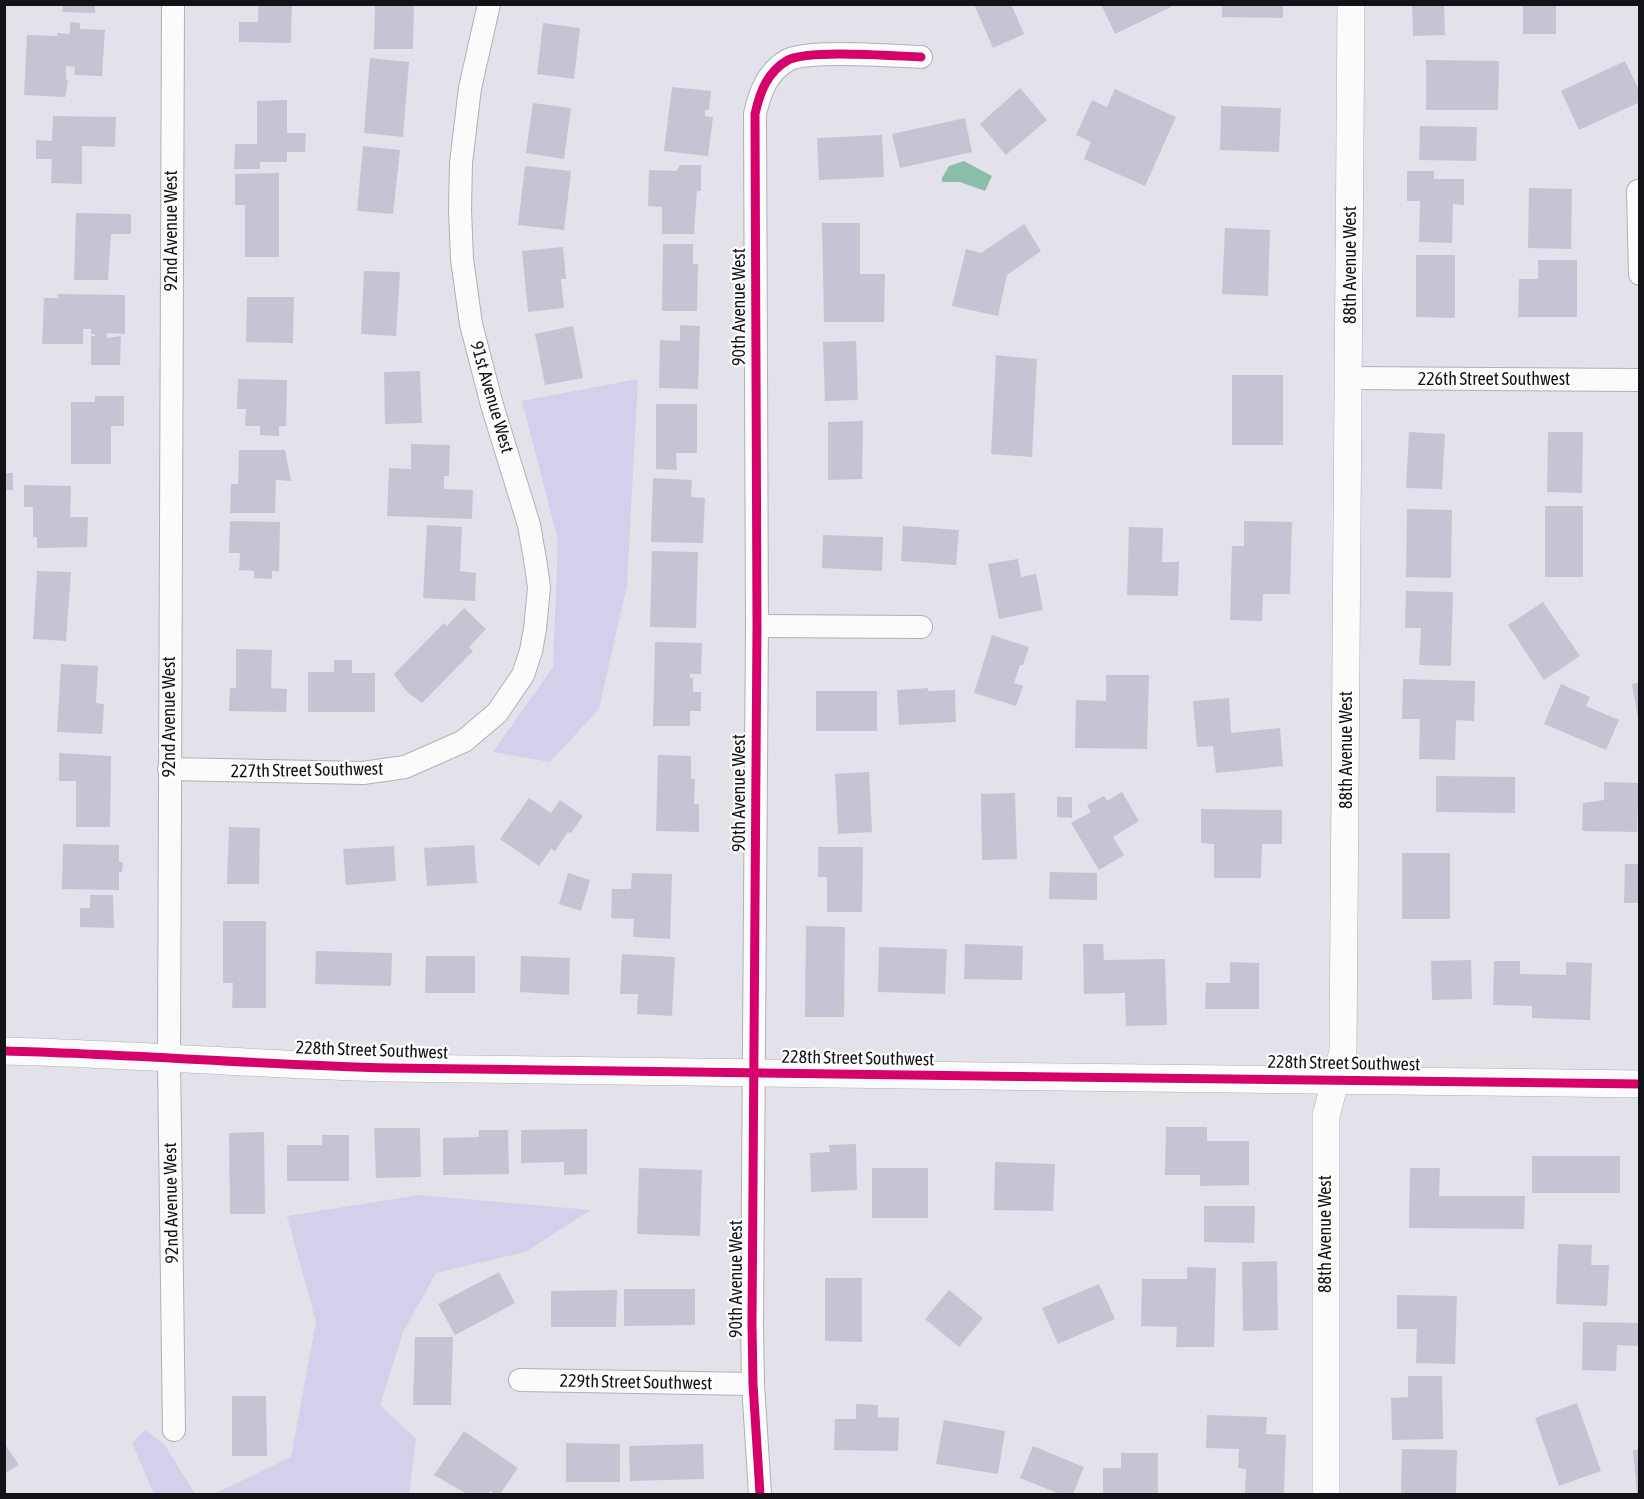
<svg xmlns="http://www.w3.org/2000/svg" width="1644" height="1499" viewBox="0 0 1644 1499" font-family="'Asap Condensed',sans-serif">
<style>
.green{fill:#d4cfeb}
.water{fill:#8abeab}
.building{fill:#c6c4d3}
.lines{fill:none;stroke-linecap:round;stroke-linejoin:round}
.minor-casing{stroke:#b1b0b6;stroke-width:24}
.tertiary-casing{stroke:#b1b0b6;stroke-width:28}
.minor{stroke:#fbfbfc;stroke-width:22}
.tertiary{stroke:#fbfbfc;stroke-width:27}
.cycleway-casing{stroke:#fff;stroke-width:13}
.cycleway{stroke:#d6006c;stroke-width:9}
.labels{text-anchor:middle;stroke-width:4.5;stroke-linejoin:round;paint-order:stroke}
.street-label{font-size:18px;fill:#131217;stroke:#fff}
</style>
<rect width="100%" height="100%" fill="#e3e2ea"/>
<g class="green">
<path d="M638,379L627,585L599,709L550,762L493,752L553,667L558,540L522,401Z"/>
<path d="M420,1195L591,1210L525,1252L436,1273L403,1332L380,1405L416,1439L409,1494H214L291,1457L316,1322L287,1216Z"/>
<path d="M145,1430L164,1444L195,1494H154L132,1443Z"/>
</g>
<path class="water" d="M964,161L992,176L985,191L960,182H942V178L949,166Z"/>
<g class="building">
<path d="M63,4H95V13L62,12Z"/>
<path d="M258,4H292L291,43L239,42V22H258Z"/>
<path d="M375,4H414L413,49H374Z"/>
<path d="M974,4H1011L1024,34L993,48Z"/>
<path d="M1101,4H1177L1115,34Z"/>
<path d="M1222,4H1283V18L1222,17Z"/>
<path d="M1412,4H1444L1445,35L1413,36Z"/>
<rect x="1523" y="4" width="33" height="30"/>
<path d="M70,22L80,23V29L105,30L102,76L74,75L75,67L66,66V79L68,81L65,97L24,95L27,35L57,36V33L70,34Z"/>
<path d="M543,23L580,28L574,79L537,74Z"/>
<path d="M370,58L409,62L403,137L364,133Z"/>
<path d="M1426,60L1499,61L1498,110H1426Z"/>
<path d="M1625,61L1640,92V102L1579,130L1561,91Z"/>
<path d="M672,87L711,91L709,110H705V116L713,117L708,156L664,151Z"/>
<path d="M1020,88L1047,120L1006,155L980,124Z"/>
<path d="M1115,89L1176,117L1145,186L1084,159L1091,142L1076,135L1092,100L1107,107Z"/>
<path d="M287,100V133H306L305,152H287V162H260V169H234L235,144H257V101Z"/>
<path d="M533,103L571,108L564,159L526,153Z"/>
<path d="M1221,106L1281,108L1279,152L1220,150Z"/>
<path d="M53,116L116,117L115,147L82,146V184L51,183L52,159H36V140L52,141Z"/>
<path d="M965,118L972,152L900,168L892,134Z"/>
<path d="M1420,126L1477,127L1476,161L1419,160Z"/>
<path d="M882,135L884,177L819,180L817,138Z"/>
<path d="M363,146L400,150L393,214L357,211Z"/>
<path d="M680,165H701V191H697L694,234H662V207L648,206L649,170L677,171Z"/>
<path d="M525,166L571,171L564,230L518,225Z"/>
<path d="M1407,171H1434V179H1464V205L1453,204L1452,243L1419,242L1420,201H1407Z"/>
<path d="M279,173V257H245V205H235V174Z"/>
<path d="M1529,188L1572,189L1571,249L1528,248Z"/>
<path d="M76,213L131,214V234H111L108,280H74Z"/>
<path d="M822,223H860V274H885L884,322H824Z"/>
<path d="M1024,224L1041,251L1007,275L998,316L952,306L966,249L981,253Z"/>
<path d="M1225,228L1270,230L1268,296L1222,294Z"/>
<path d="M663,244H693V264H698L697,311H662Z"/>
<path d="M563,247L566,279H561L564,308L528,312L522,251Z"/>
<path d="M1416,255H1455V318L1416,317Z"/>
<path d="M1538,260H1577V317H1518L1519,279H1538Z"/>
<path d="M364,271L400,272L396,336L361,334Z"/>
<path d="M58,294L125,295V334L107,333V338L121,336L120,365H91V336H95V334H91V329H83V344H42L44,298H58Z"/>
<path d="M247,297H294L293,343L246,342Z"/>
<path d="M680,325L700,326L698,389L659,388L660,340L680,341Z"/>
<path d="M573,326L583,378L545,385L535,334Z"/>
<path d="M856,341L858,400L825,401L823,342Z"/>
<path d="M996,355L1037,359L1032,457L991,454Z"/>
<path d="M420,371L422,423L385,424L384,372Z"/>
<rect x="1232" y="375" width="51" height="70"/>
<path d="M238,379L287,380L286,426H279V436L260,435V426H245L246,409H237Z"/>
<path d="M95,396H124V426H111V464H71V402H95Z"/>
<path d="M656,404H697V453H676L677,470L656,469Z"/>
<path d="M863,421L862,479L828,480V422Z"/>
<path d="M1409,432L1445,434L1442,489L1406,488Z"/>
<path d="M1548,432H1583L1582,493L1547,492Z"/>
<path d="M411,444L450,445L449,476H444V489L473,490L472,519L387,516L389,468L411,469Z"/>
<path d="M239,450H285L291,481L276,480L275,513H230L231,484H238Z"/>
<rect x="4" y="473" width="9" height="17"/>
<path d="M653,478L692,480L691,497L705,498L703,543L651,542Z"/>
<path d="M24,485L71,486L70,517H88L87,547L37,548V537H33V507H24Z"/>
<rect x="1545" y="506" width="38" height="71"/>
<path d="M1407,509L1452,510L1451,578L1406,577Z"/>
<path d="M230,521L280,522L279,571H272V579L254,578V571L239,570L240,553H229Z"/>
<path d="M1244,521L1292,522L1290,594H1263L1262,621L1230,620L1232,546H1244Z"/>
<path d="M427,525L462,527L460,571L476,573L475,601L423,598Z"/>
<path d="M903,526L959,530L956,565L901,561Z"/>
<path d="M1129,527L1163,528L1162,562H1179L1178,596L1127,595Z"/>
<path d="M823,535L883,537L882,571L822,568Z"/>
<path d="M652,551L698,552L696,628L650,627Z"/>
<path d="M1018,559L1021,577L1036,574L1043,610L999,619L988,564Z"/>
<path d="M37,571L71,572L66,641L33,639Z"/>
<path d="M1406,591L1453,592L1451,666L1419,665L1421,628H1405Z"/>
<path d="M1543,602L1580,656L1544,680L1508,625Z"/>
<path d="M464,608L486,629L469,647L473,651L422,703L407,692L394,674L444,623L447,626Z"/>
<path d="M992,635L1029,647L1023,665H1020L1014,683L1023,686L1016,706L974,693Z"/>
<path d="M655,642L702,643L701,674H690V678H693V692H701V711H690V726H653Z"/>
<path d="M236,649L272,650L271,688L287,689L286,712L229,711L230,688H236Z"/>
<path d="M334,660H352V673H375V712H308V672H334Z"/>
<path d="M61,664L98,666L96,703L104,704L102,734L57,732Z"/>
<path d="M1106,675H1149L1147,749L1075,748L1076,700L1106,701Z"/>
<path d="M1403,679L1475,681L1474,721L1456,720L1455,760L1419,759L1420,719H1402Z"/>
<path d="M1640,682V718H1638L1632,684Z"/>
<path d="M1561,684L1590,697L1586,706L1619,720L1606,750L1544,724Z"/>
<path d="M928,688V691L955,690L956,722L899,725L897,690Z"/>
<rect x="816" y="691" width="61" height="40"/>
<path d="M1229,698L1231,733L1280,728L1283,766L1216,773L1213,746L1197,747L1193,701Z"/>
<path d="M59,753L111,756L110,827H76V781H59Z"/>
<path d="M658,755L691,756V779H695L694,804H699V832L656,831Z"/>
<path d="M869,772L872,832L838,834L835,774Z"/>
<path d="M1436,776L1515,777V813L1436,812Z"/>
<path d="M1604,782L1639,783L1637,832L1582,831L1583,803L1604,800Z"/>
<path d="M1122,792L1139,821L1113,837L1124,855L1099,870L1071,823L1091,812L1087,805L1104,796L1107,801Z"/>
<path d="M1015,793L1017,859L982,860L981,794Z"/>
<path d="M1057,797H1072V818L1057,817Z"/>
<path d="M529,798L551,813L560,800L583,816L571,833L568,832L555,851L551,849L539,866L500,839Z"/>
<path d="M1201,809L1282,810V844H1262L1261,878H1214V844L1201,843Z"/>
<path d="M229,827L260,828L259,884H227Z"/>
<path d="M63,844L119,845V862H123L122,872H119V890L62,889Z"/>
<path d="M474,845L477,883L427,886L424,848Z"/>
<path d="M394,846L396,881L346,885L343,849Z"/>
<path d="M818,847H863L862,912H827V877H818Z"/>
<rect x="1402" y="853" width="48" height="66"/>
<path d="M1625,864H1640V903H1624Z"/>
<path d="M1050,872L1097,873V900L1049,899Z"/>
<path d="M568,873L590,880L581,911L559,904Z"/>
<path d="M632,873L672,874L670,939L633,937L634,919L611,918L612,889H631Z"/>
<path d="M90,895H113L114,928L80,927V908H90Z"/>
<path d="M223,921H266V1008H232L233,983H223Z"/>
<path d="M806,926L845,927L844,1017H805Z"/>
<path d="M965,944L1023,946L1022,980L964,979Z"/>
<path d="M1083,944H1103L1104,960L1165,959L1167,1025L1126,1026L1125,993L1084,994Z"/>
<path d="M879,947L947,949L945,994L878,992Z"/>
<path d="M316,951L392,953L391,986L315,984Z"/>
<path d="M622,954L675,957L672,1016L637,1014L638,994H620Z"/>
<path d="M426,956H475V993H425Z"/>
<path d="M521,956L570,958L569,995L520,992Z"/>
<path d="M1471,960L1472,999L1432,1000L1431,961Z"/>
<path d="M1494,961H1520V974L1566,975V962L1592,963L1590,1020L1532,1018V1006L1493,1005Z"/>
<path d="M1230,962L1259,963V1009H1205L1206,983H1230Z"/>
<path d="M1166,1127H1207V1141H1249V1185L1200,1186V1175H1165Z"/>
<path d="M374,1128H420L421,1177L376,1178Z"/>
<path d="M587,1129V1174L564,1175V1162L521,1163V1130Z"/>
<path d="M479,1130H508L509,1174L443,1175V1138L479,1137Z"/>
<path d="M264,1132L265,1214H230L229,1133Z"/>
<path d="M322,1135H349V1181H287V1145H322Z"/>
<path d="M856,1144L857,1190L811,1192L810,1153L830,1152L829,1145Z"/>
<rect x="1532" y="1156" width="88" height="37"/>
<path d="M995,1162L1055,1164L1053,1211L994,1210Z"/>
<path d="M639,1168L702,1170L700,1236L637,1234Z"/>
<rect x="872" y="1168" width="56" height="50"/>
<path d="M1410,1168H1440L1439,1196H1525L1524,1229L1409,1228Z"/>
<path d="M1204,1206H1255L1254,1243L1204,1242Z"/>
<path d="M1558,1244L1592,1245L1591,1265H1609L1607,1306L1556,1304Z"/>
<path d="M1277,1261L1278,1330L1243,1331L1242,1262Z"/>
<path d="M1187,1267L1216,1268L1214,1347H1176L1177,1327L1141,1326L1142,1279H1187Z"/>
<path d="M499,1272L515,1303L455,1335L438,1304Z"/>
<path d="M825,1278H862V1342L825,1341Z"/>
<path d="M1099,1284L1115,1319L1058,1344L1042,1308Z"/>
<path d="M624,1289H695V1325L624,1326Z"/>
<path d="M617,1290L616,1327H551V1291Z"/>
<path d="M949,1290L983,1318L959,1347L925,1319Z"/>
<path d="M1397,1295L1457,1296L1455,1364L1416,1363L1417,1329H1397Z"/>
<path d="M1583,1322L1640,1323V1346L1617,1345L1616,1371L1582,1370Z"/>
<path d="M415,1337H453L451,1405H413Z"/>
<path d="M1408,1376H1442L1443,1439L1392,1440L1391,1398L1408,1397Z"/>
<path d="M232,1396H266L267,1456H232Z"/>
<path d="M1577,1403L1601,1471L1559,1486L1535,1418Z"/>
<path d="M856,1404L878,1405V1417L899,1418L898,1451L834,1450L835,1419H856Z"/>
<path d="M1207,1415L1267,1417L1266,1434L1286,1435L1284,1494H1245L1246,1469L1238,1468L1239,1449L1206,1448Z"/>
<path d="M944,1420L1005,1431L998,1474L936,1464Z"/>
<path d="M464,1431L518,1468L500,1494H495L490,1491L488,1494H467L434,1475Z"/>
<path d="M4,1443L19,1465L4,1474Z"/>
<path d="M566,1443L620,1444V1482H566Z"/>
<path d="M703,1444L704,1479L630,1481L629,1446Z"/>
<path d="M1033,1446L1084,1467L1073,1494H1060L1020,1478Z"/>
<path d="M1402,1449L1457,1450L1456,1494H1401Z"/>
<path d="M1640,1449V1494H1637L1633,1450Z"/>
<path d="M1121,1453H1158V1494H1103V1468H1121Z"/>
</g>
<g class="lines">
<defs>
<g id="minor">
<path d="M173,4L169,1059L174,1430"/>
<path d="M1638,191L1640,274"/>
<path d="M1349,378L1640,380"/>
<path d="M757,626L921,627"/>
<path d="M169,769L363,773L405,767L464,741L497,713L523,675L531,651L535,629L539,588L536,565L529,525L492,405L471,324L462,259L460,210L461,163L470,88L489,4"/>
<path d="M520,1380L753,1384"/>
<path d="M760,1494L753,1384L752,1324L757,626L755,114C760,92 767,72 788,60C809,49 894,56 921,57"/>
</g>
<g id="tertiary">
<path d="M4,1051C133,1054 261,1065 390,1068C807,1076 1223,1077 1640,1084"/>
<path d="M1326,1494V1116L1343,1051L1351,4"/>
</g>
</defs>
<use href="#minor" class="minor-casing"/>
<use href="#tertiary" class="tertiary-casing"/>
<use href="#minor" class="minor"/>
<use href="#tertiary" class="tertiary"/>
<defs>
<g id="cycleway">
<path d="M4,1051C133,1054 261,1065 390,1068C807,1076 1223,1077 1640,1084"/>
<path d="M760,1494L753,1384L752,1324L757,626L755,114C760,92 767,72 788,60C809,49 894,56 921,57"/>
</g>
</defs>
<use href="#cycleway" class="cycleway-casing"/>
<use href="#cycleway" class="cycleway"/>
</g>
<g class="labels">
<g class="street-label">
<text transform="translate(171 231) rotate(-90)" y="6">92nd Avenue West</text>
<text transform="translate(1350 265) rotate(-90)" y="6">88th Avenue West</text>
<text transform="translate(739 307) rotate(-90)" y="6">90th Avenue West</text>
<text x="1494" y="385">226th Street Southwest</text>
<text transform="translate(492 397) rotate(74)" y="6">91st Avenue West</text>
<text transform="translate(169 717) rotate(-90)" y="6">92nd Avenue West</text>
<text transform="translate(1346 750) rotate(-90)" y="6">88th Avenue West</text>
<text transform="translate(307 770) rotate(-1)" y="6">227th Street Southwest</text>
<text transform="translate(739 793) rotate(-90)" y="6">90th Avenue West</text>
<text transform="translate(372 1050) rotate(2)" y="6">228th Street Southwest</text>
<text transform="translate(858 1058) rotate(1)" y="6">228th Street Southwest</text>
<text transform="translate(1344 1063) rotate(1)" y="6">228th Street Southwest</text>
<text transform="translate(171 1203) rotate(-91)" y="6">92nd Avenue West</text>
<text transform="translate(1325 1234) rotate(-90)" y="6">88th Avenue West</text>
<text transform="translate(736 1279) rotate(-90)" y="6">90th Avenue West</text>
<text transform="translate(636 1382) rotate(1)" y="6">229th Street Southwest</text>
</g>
</g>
<rect width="1644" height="1499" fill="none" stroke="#131217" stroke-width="12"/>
</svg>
